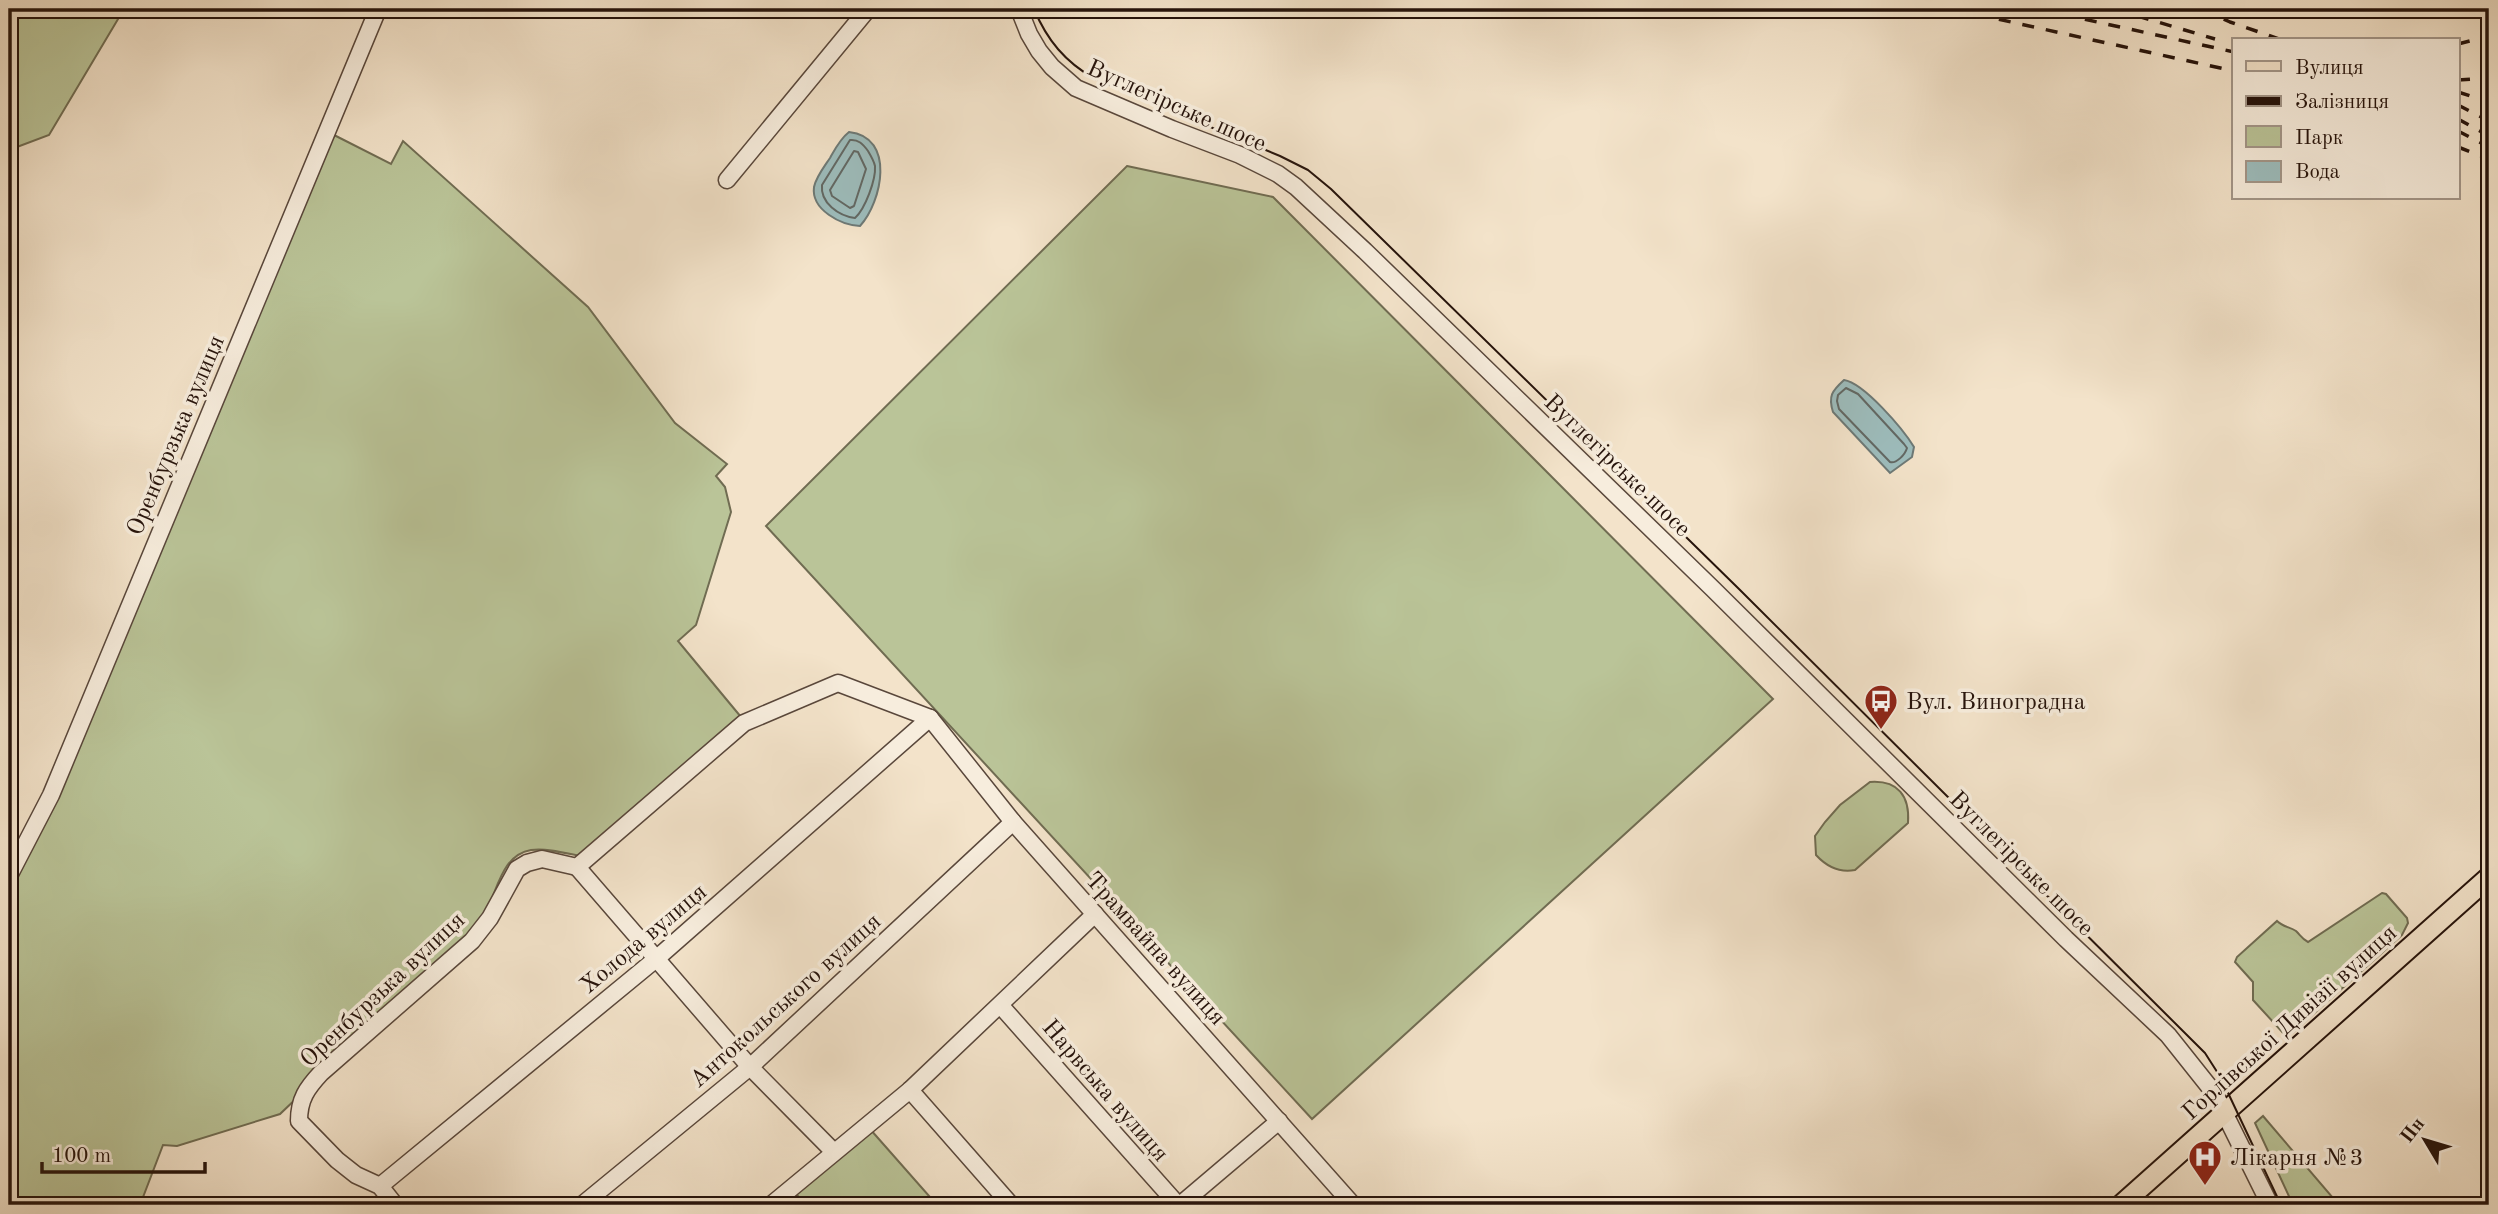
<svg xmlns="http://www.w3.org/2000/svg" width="2498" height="1214" viewBox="0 0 2498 1214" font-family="'Old Standard TT',serif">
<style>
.green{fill:#bac498;stroke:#706c52;stroke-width:2}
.water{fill:#9dbdbd;stroke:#6d7976;stroke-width:2}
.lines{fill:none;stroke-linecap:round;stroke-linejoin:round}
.shore{stroke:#626864;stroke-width:2}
.minor-casing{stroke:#59473b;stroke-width:19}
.major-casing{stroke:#26130b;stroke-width:23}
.minor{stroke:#f7eddd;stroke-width:16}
.major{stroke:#f3e3ca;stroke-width:19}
.tram{stroke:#26130b;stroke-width:2}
.rail{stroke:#26130b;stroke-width:3.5;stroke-dasharray:12 12;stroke-linecap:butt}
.labels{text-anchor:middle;stroke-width:7;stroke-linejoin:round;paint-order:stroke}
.street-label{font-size:24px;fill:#26130b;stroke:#f7eddd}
.poi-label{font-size:24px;fill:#26130b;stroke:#f7eddd;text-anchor:start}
</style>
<rect width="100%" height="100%" fill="#f3e3ca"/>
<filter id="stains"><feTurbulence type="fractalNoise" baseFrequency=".00286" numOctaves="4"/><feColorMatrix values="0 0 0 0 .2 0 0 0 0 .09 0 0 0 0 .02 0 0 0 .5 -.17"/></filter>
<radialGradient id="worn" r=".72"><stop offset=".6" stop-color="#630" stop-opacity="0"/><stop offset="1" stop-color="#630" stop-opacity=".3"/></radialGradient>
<g class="green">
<path d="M9,9H124L49,135L9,150Z"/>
<path d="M334,135L391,164L403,141L588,307L675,423L727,464L716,476L725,487L731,512L696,625L678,641L741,717L580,856C565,853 547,848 531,850C502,855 498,889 487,909C484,916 479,922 475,928L280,1114L177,1146L163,1145L140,1205H9V886L58,797Z"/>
<path d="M1127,166L1273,197L1773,699L1312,1119L766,526Z"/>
<path d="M1870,782C1898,780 1910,796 1908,823L1855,870C1839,873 1827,867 1816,855L1815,836L1825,822L1840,805Z"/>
<path d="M2382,893L2386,894L2407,918L2408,923L2402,935L2292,1033L2285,1035L2253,1000V982L2235,962L2237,957L2277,921C2283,927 2290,927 2296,931C2301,936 2302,939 2308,942Z"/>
<path d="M2263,1116L2339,1205H2293L2255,1123Z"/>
<path d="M870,1129L937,1205H806L796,1194Z"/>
</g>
<g class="water">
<path d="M849,132C896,137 882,202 860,226C841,225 811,210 814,187C816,177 824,167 830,158C835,149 840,139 849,132Z"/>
<path d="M1844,380C1864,383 1903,429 1914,447L1912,457L1890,473L1833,412C1828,396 1832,391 1844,380Z"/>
</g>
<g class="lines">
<g class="shore">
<path d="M850,140C858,139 863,144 868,151C871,156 874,161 875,166C876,180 865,209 855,218C839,216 820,203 822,185Z"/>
<path d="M854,151L858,152L866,169L854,206L850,208L832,196L830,190Z"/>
<path d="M1846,388L1858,394L1904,444L1907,448C1905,455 1896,464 1890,462L1839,409L1837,401L1838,395Z"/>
</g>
<defs>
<g id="minor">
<path d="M1019,9L1029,34L1039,51L1052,67L1076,88L1172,129L1240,155L1278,174L1296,187L1365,251L1713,589L2066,939L2168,1035L2215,1094L2270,1205"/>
<path d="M727,180L868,9"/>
<path d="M930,718L1013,822L1353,1205"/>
<path d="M577,867L750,1067L834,1152"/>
<path d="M9,876L51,795L378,9"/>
<path d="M1001,1006L1178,1205"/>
<path d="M910,1090L1011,1205"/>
<path d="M380,1186L656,959L930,718"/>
<path d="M395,1205L380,1186L356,1175L337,1160L299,1121C299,1099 307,1088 321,1073L472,941L490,918L517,869L527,863L542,859L577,867L744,723L838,683L930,718"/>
<path d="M582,1205L750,1067L1013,822"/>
<path d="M771,1205L910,1090L1095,914"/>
<path d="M1180,1205L1279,1121"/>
</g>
<path id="major" d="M2121,1205L2489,877"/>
</defs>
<use href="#minor" class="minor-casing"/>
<use href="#major" class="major-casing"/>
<use href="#minor" class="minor"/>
<use href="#major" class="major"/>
<path class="tram" d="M1034,9C1047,40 1065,62 1095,79L1280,156L1308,170L1331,189L1739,589L2205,1053L2221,1078L2281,1205"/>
<g class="rail">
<path d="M1952,9L2234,71"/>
<path d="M2038,9L2234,52"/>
<path d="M2114,9L2215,39"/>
<path d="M2202,9L2230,22L2282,40"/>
<path d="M2458,44L2489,36"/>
<path d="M2458,80L2489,78"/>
<path d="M2458,92L2489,102"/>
<path d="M2458,105L2489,121"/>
<path d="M2458,119L2489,136"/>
<path d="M2458,131L2489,147"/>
<path d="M2458,147L2489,159"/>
</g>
</g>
<defs>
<symbol id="bus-pin" viewBox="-11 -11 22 30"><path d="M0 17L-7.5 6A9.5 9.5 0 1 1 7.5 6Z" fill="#8f2418" stroke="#f7eddd"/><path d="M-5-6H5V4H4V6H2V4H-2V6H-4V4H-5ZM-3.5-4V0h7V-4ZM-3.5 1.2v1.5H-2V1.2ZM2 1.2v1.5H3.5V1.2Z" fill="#fff"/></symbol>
<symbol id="hospital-pin" viewBox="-11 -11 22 30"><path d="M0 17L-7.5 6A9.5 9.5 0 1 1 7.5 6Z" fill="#8f2418" stroke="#f7eddd"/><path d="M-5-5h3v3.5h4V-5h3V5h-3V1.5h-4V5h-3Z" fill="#fff"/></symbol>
</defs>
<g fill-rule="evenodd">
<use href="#bus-pin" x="1862" y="682" width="38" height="52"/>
<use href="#hospital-pin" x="2186" y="1138" width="38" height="52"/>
</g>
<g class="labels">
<g class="street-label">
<text transform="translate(1177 105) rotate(24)" y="8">Вуглегірське шосе</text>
<text transform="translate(175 435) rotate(-67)" y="8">Оренбурзька вулиця</text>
<text transform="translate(1618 465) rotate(44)" y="8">Вуглегірське шосе</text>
<text transform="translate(2022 863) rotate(45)" y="8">Вуглегірське шосе</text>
<text transform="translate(643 938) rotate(-40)" y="8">Холода вулиця</text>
<text transform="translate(1156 948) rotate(48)" y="8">Трамвайна вулиця</text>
<text transform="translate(382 989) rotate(-43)" y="8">Оренбурзька вулиця</text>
<text transform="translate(785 1000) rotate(-42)" y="8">Антокольського вулиця</text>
<text transform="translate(2289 1022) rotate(-42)" y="8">Горлівської Дивізії вулиця</text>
<text transform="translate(1106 1090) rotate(49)" y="8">Нарвська вулиця</text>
</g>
<g class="poi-label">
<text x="1906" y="709">Вул. Виноградна</text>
<text x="2230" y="1165">Лікарня №3</text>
</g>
</g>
<rect width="2498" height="1214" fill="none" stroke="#f3e3ca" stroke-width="35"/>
<rect x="10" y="10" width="2477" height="1193" fill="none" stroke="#26130b" stroke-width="3.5"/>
<rect x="18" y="18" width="2463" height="1179" fill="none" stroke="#26130b" stroke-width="2"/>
<rect x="2232" y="38" width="228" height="161" fill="#f7eddd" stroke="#a39689" stroke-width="2"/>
<rect x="2246" y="61" width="35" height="10" fill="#f3e3ca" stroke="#a39689" stroke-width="2"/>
<text x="2295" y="74" font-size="21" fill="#26130b">Вулиця</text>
<rect x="2246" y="96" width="35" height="10" fill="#26130b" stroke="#a39689" stroke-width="2"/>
<text x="2295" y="108" font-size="21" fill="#26130b">Залізниця</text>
<rect x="2246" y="126" width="35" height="21" fill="#bac498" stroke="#a39689" stroke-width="2"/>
<text x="2295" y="144" font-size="21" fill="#26130b">Парк</text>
<rect x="2246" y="161" width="35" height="21" fill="#9dbdbd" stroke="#a39689" stroke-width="2"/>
<text x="2295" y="178" font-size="21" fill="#26130b">Вода</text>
<g transform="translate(2425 1140) rotate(308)" stroke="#f7eddd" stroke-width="5" paint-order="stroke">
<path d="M0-5L12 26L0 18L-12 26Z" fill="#26130b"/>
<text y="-10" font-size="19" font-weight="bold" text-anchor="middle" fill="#26130b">Пн</text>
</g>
<path d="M42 1162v10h163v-10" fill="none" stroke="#26130b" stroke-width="3.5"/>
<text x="52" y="1162" font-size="21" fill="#26130b" stroke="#f7eddd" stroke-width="5" paint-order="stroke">100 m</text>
<rect width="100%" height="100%" filter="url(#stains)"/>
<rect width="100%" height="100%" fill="url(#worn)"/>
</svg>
